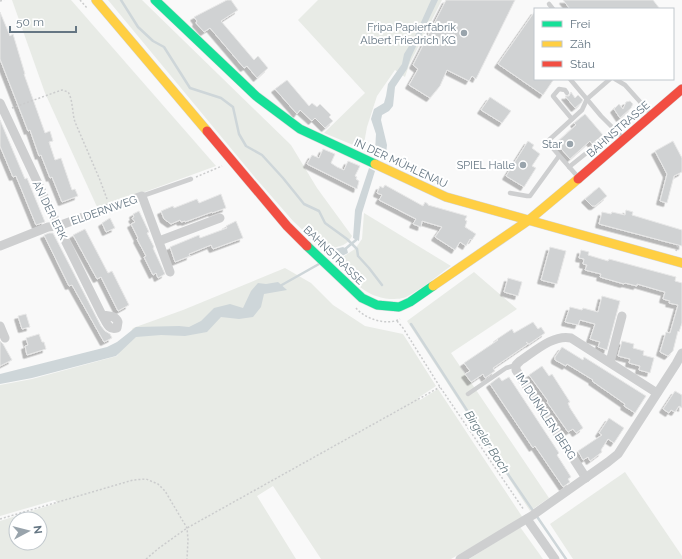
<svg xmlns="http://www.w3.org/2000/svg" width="682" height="559" viewBox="0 0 682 559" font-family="Raleway,sans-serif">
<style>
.green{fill:#e8ebe6;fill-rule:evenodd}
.water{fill:#ced6d9}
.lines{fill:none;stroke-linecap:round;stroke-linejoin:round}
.stream{stroke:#ced6d9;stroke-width:2.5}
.building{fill:#d0d2d3;stroke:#e8e8e8;filter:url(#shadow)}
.fast-casing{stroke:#d5d6d7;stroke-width:10}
.slow-casing{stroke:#d5d6d7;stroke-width:10}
.jam-casing{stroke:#d5d6d7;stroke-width:10}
.path{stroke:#cbcccd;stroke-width:1.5;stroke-dasharray:2 2;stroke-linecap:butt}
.lane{stroke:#cecfd0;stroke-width:4.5}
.street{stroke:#cecfd0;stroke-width:9}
.fast{stroke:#16e098;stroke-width:9}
.slow{stroke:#ffcf43;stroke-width:9}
.jam{stroke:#f24e42;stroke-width:9}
.poi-dot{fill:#99a4ac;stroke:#fff;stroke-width:1.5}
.labels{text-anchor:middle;stroke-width:4;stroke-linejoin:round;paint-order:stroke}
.poi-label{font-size:11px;fill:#657683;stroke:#fff;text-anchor:end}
.street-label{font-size:11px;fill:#657683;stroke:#fff}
.water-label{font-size:12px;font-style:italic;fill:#60757c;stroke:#fff}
</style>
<defs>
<filter id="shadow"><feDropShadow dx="-3.5" dy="3.5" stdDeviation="0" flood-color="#0004"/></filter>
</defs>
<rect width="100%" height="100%" fill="#f9f9f9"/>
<g class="green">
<path d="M12,0H71L216,166L98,209L45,93Z"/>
<path d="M108,0H142L291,145L317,188L352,236C345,249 336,245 325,251L293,221L253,175Z"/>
<path d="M318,0H442L409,65L405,77L395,70L377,96L367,127L363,149L324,133L365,93L298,20Z"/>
<path d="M364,213L451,266C437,276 423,288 408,296C403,299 396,299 390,299C365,297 350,280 338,260L355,249L362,239Z"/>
<path d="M285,268L311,283L333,305L365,326L403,334L436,386L418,398L420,400L438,389L523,518L451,559H321L273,486L257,496L296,559H0V521L57,503L55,500L0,516V385L32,379L117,356L133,328L183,310ZM16,519H40V543H16Z"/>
<path d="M474,272L517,309L451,353L549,498L530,511L407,321Z"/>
<path d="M625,472L682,556V559H573L550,524Z"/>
<path d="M520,527L543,559H469Z"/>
</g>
<g class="water">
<path d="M431,0H438L411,57L407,69L395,87L393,106L389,111L382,115L381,120L387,145L386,155L382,160L373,155L375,151L376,134L371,119L374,109L384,103L386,96L388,84L402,64L404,54L414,38Z"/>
<path d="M369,168L375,171L362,213L359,241L353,238L355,210Z"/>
<path d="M343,247L347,249L348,253L336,259L328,252L331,250Z"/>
<path d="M278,282L287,290L264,294L261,307L253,317L239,319L221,317L207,332L185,336L161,335L136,337L116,356L32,378L0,384V374L107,347L117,342L136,327L179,326L189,327L201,321L214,308L230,304L243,308L251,291L258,283L266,284Z"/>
</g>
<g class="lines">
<g class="stream">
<path d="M121,0L138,27L153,41L164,47L190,88L221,98L233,107L239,134L246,146L262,155L283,178L304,204L319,211L325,223L347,239L357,249L358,256L369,268L382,285"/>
<path d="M344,250L356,240V237"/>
<path d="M280,286L319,264"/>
<path d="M411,324L470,415L499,461L566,559"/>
</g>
</g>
<g class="building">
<path d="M227,0H231L238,10L221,21L254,60L258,56L268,68L257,78L247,66L244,68L210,28L204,32L196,23L197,21L194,17Z"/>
<path d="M446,0H515L476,79L472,76L469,81L447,70L440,86L430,98L409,85L418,69L413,65Z"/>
<path d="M563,0H653L660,9H570Z"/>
<path d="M535,11V79H554L543,95L498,64Z"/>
<path d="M0,12L10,36L13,34L25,74H24L45,133L50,131L53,141L49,142L55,160L61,158L72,190L75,189L78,196L62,202L52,177L50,178L41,155L39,156L30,130L28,131L0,59Z"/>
<path d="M287,80L309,106L312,103L317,107L320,104L331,115L329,117L333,121L325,128L315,118L312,121L300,110L297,114L275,89Z"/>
<path d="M571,92L575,98L578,95L583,100L581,103L575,108L565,96H569Z"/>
<path d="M490,97L511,111L502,123L481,110Z"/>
<path d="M630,101L633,104L631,108L620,118L614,109L619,104L623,109L626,102Z"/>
<path d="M585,114L603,135L592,144L590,141L570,159L556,143L576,125L574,123Z"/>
<path d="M0,120L25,179L27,178L45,222L36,225L16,176L13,177L0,146Z"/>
<path d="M528,141L534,145L532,148L540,154L532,166L536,168L524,187L506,176Z"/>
<path d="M673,141L682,158V172L674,176L667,203L660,201L667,174L655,151Z"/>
<path d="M323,149L335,154L331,163L337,167L344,170L348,161L360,166L355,176L357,177L356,179L359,181L357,189L307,164L312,155L319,158Z"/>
<path d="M385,185L423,206L425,202L428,204V205L467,216L465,220L467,221L465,227L476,234L472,240L470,239L466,246L460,242L455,250L435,237L442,227L422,221L421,227L413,224L416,219L379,200L382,195L377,193L380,186L383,188Z"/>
<path d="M599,187L607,196L595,206H592L585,199Z"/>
<path d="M221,194L226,208L212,213V212L185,222V221L181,222L180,220L171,224L164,219L161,211L173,206L174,208L197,199L199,203Z"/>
<path d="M626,210L633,212L632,215L682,230V246L599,224L602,212L611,214L612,212L625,215Z"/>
<path d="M139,211L149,232L147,233L154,247L153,248L165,274L158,278L156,273L153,275L144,257L146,256L137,239L138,238L131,224L135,222L132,218L134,217L133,214Z"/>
<path d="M110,218L115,228L106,232L102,223Z"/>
<path d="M236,221L243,238L213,249L211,245L189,254L190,256L175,262L170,247L199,235L200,238L227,228L226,226Z"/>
<path d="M85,229L108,273L112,271L129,305L118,311L101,277L97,279L73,235Z"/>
<path d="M49,233H53L101,326L105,331L110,334L112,338L104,342L72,285L69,286L44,235Z"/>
<path d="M550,247L566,251L557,284L541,280Z"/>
<path d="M581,250L589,252L588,255L608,261L609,259L676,277L675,281L682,283V323L679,332L678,331L673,351L668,356L660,352L666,332L670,333L678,305L669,303L670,301L663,299L665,292L661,291L637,284V286L625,283L624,284L600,277L601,274L585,270L587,265L583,264L584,259L579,258Z"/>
<path d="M508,278L522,282L518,296L504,292Z"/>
<path d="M602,296L620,301L607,350L598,347L600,342L590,339L595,324L580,320L578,325L565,322L570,307L582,310L583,308L598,312Z"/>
<path d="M26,314L30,327L22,329L18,316Z"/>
<path d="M533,322L538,329L541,327L545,333L529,344L526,342L528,344L493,368L495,371L485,378L483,374L471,382L465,374L470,371L464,363L498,340L497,339L512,329L514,333Z"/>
<path d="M39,334L42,342H44L46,349L27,355L25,346L28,345L26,338Z"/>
<path d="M0,341L3,344L12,360L0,366Z"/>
<path d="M622,341L634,344L633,348L644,351L643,355L654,358L650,373L639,370L640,366L629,363L630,359L618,356Z"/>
<path d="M562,347L583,360L584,357L646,396L635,413L624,406L625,404L592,381L593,380L567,364L566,366L555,360V357Z"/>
<path d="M542,366L549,376L552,374L570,402L568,403L570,408L583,428L576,433L573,429L568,432L547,402L548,401L529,375Z"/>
<path d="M499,377L502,381L509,377L559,453L557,455L571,477L568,479L570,482L563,487L535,446L533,448L490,384Z"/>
<path d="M675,391L682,395V408L679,406L675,412L671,410L669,413L663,409Z"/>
<path d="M609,418L624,428L614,443L608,439L601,450L602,452L590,461L588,457L583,460L578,451L602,435L599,433Z"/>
</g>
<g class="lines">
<defs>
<g id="fast">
<path d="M155,0L256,96L300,129L375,164"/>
<path d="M307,246L362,298L377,305L399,307L410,302L433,286"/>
</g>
<g id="slow">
<path d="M96,0L207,131"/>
<path d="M375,164L446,197L682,263"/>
<path d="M433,286L529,220L578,179"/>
</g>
<g id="jam">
<path d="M207,131L287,226L307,246"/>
<path d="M578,179L682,89"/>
</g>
</defs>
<use href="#fast" class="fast-casing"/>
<use href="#slow" class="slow-casing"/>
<use href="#jam" class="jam-casing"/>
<g class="path">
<path d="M80,0L87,8"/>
<path d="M0,1L4,0"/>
<path d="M12,108L56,92L62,90L68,92C73,99 72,113 75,122L100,180L107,199"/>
<path d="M196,177L222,166"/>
<path d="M676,251L678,245"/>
<path d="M356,308C365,319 387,326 400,319"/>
<path d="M397,321L403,328L440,387L524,510"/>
<path d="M0,519L133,480L146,479L158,484L165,491L187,528L188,540L187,559"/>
<path d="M146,559L159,548L187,528L440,387"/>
</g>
<g class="lane">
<path d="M549,4L553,9"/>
<path d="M570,79L601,116L622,137"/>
<path d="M615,79L625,85L651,114"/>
<path d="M567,93L565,90L559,89L553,96L557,101L572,119"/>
<path d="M569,167L615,130"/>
<path d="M578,177L550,145L548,142L549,140L582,110L587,99L610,79"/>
<path d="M510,193L527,196H530L559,156"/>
<path d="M142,196L191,179"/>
<path d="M468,394L506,368L516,365"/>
</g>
<g class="street">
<path d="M0,103L58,226L102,315C106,321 108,331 117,328L118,322C115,315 109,316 102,315"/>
<path d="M159,241L220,218"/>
<path d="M0,246L48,227L58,226L142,196L170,272"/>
<path d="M0,326L5,338"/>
<path d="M610,362L622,316"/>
<path d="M586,478L516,370V365L520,361C534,352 553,334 571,338L657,393"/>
<path d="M527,519L555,559"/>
<path d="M460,559L533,515L608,462L618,454L676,364L682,353"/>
</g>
<use href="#fast" class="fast"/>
<use href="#slow" class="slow"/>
<use href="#jam" class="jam"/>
</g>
<g class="poi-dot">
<circle cx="464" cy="33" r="4"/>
<circle cx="570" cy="144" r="4"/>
<circle cx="523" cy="165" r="4"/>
</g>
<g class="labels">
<g class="poi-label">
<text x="456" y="31">Fripa Papierfabrik<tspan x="456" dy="13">Albert Friedrich KG</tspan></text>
<text x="562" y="148">Star</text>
<text x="515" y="169">SPIEL Halle</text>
</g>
<g class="street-label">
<text transform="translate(618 129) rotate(-41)" y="4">BAHNSTRASSE</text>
<text transform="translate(401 163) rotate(25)" y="4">IN DER MÜHLENAU</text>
<text transform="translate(50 210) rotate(64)" y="4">AN DER ERK</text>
<text transform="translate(104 210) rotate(-19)" y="4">ELDERNWEG</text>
<text transform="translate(334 255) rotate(44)" y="4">BAHNSTRASSE</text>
<text transform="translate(546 416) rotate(57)" y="4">IM DUNKLEN BERG</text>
</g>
<g class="water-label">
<text transform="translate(487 442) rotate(57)" y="4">Birgeler Bach</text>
</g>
</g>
<rect x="534" y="8" width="140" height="72" fill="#ffffff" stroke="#c1c8cd"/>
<rect x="542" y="21" width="20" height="6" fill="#16e098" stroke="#c1c8cd"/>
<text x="570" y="28" font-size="12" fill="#657683">Frei</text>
<rect x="542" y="41" width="20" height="6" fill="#ffcf43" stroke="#c1c8cd"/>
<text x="570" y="48" font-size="12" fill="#657683">Zäh</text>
<rect x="542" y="61" width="20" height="6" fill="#f24e42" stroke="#c1c8cd"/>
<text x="570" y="68" font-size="12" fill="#657683">Stau</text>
<g transform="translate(28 531) rotate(83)"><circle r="19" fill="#ffffff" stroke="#c1c8cd"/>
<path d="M0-3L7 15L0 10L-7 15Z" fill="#99a4ac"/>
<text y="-6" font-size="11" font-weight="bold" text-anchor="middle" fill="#657683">N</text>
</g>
<path d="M10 26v6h66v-6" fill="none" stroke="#657683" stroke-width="2"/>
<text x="16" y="26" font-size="12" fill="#657683" stroke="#ffffff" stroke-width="3" paint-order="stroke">50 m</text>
</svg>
